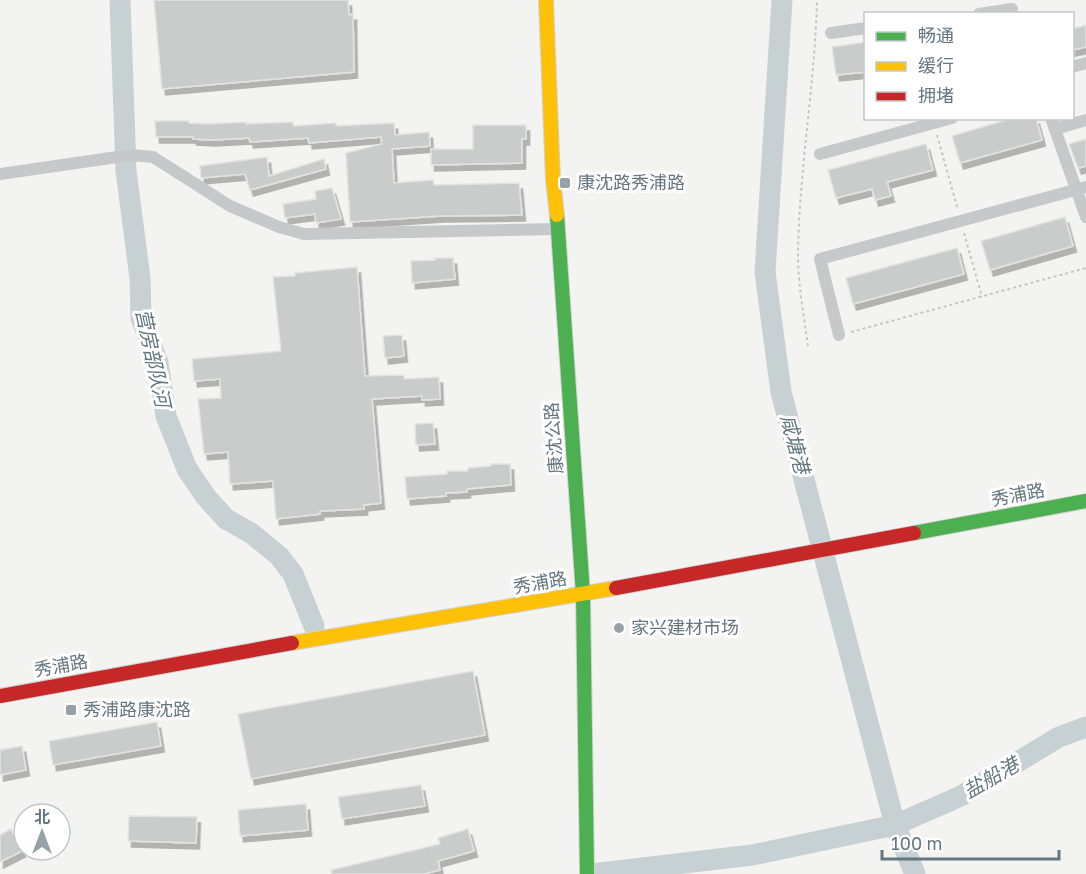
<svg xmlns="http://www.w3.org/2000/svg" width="1086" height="874" viewBox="0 0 1086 874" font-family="'Golos Text','Noto Sans SC',sans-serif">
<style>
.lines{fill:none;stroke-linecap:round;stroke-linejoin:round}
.river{stroke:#c7d0d2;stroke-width:21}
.building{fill:#cacccc;stroke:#e2e2e1;stroke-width:1.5;filter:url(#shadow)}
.fast-casing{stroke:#d0d1d1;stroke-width:16}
.slow-casing{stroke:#d0d1d1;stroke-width:16}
.jam-casing{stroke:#d0d1d1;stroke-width:16}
.path{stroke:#c5c6c6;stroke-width:2;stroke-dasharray:3 3;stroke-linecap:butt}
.street{stroke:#c7c8c9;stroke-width:12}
.fast{stroke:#4caf50;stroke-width:14}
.slow{stroke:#ffc107;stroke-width:14}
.jam{stroke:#c62828;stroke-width:14}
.poi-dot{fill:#97a2a8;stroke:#fff;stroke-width:2}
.labels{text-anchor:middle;stroke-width:6;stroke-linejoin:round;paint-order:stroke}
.poi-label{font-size:18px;fill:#657680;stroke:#fff;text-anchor:start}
.street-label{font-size:18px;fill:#657680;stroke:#fff}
.water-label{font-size:20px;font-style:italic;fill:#60777e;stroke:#fff}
</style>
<defs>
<filter id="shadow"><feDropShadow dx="3.5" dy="6" stdDeviation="0" flood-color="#0004"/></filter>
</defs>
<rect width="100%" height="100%" fill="#f3f3f1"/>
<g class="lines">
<g class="river">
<path d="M120,0L126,171L140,278L141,318L158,363L166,416L187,469L206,497L226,519L251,533L279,556L293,574L314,626"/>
<path d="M782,0L765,272L781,392L895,825L915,874"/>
<path d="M592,874L752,855L895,825L961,796L1059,737L1086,727"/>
</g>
</g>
<g class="building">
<path d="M154,0H348L349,15L353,14L354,72L162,89Z"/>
<path d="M1086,25V47L1072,50V29Z"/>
<path d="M866,42V72L836,75L832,47Z"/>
<path d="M1013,118H1036L1042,140L960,163L952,136Z"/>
<path d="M155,121H189V123L208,124L246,122V124L293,122V126L336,123V126L394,123L395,135L429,132L430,146L392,149L394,183L433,180L434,185L519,183L522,215L441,216L350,222L346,153L382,144L381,137L309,143L308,138L250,142L249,138L212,140L193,139V137H156Z"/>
<path d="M473,125H526V139H522V163L431,165V149H473Z"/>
<path d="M1086,139V166L1078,168L1069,144Z"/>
<path d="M926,144L933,170L887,182L891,196L875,200L872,189L836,198L828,170Z"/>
<path d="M267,157L269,176L324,159L326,169L250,190L245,174L201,178L200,166Z"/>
<path d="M332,188L341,219L316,223L315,214L285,218L283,204L316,199L315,191Z"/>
<path d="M1065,217L1073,246L990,270L981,241Z"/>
<path d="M957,248L964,274L853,304L846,278Z"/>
<path d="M434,258H453L455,279L412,283L411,261L435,260Z"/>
<path d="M357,267L365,376L404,375V379L439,377L440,399L422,400V396L372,399L381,503L364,505V509L320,511V514L276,519L273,481L230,484L228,452L204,454L198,399L221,398L220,379L194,381L192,359L281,351L273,277L295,276V273Z"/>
<path d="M402,335L404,356L385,358L383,336Z"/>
<path d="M433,423L435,444L416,445L415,424Z"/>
<path d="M491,464H510L511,485L467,489V492L446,493V496L407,499L405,477L447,474V471H468V468L491,466Z"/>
<path d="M473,671L485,735L251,779L238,714Z"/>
<path d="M157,722L161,746L53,765L49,741Z"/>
<path d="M22,746L26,770L0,775V750Z"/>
<path d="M421,785L425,806L342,819L338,797Z"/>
<path d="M306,804L308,830L240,836L238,810Z"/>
<path d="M129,816L197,817L196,843L128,841Z"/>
<path d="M11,829L22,851L0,862V835Z"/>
<path d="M468,829L474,851L438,861L440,870L423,874H332L331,870L440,844L438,838Z"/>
</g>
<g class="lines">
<defs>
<g id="fast">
<path d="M557,215L583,594L587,874"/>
<path d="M914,533L1086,501"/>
</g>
<g id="slow">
<path d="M546,0L553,180L557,215"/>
<path d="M292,643L616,588"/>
</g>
<g id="jam">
<path d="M616,588L914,533"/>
<path d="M0,696L292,643"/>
</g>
</defs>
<use href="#fast" class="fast-casing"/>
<use href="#slow" class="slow-casing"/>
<use href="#jam" class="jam-casing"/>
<g class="path">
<path d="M937,135L958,210"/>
<path d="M964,233L982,297"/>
<path d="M851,332L1086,268"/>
<path d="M808,346C804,316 798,285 798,255C799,170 815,85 817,0"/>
</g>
<g class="street">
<path d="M979,14L1012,9"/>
<path d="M831,33L866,28"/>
<path d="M1072,67L1086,63"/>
<path d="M1051,118L1086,217"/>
<path d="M1055,129L1086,120"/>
<path d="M820,154L952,118"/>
<path d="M0,174L131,155L153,157L230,206L279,227L304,234L558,229"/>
<path d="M839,335L820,259L1086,187"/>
</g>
<use href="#fast" class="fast"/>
<use href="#slow" class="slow"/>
<use href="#jam" class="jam"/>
</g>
<g class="poi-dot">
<rect x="559" y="177" width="12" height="12" rx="3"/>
<circle cx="619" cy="628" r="6"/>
<rect x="65" y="704" width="12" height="12" rx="3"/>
</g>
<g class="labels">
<g class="poi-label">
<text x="577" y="189">康沈路秀浦路</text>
<text x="631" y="634">家兴建材市场</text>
<text x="83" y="716">秀浦路康沈路</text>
</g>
<g class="street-label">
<text transform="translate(554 438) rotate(-94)" y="6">康沈公路</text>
<text transform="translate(1018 495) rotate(-11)" y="6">秀浦路</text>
<text transform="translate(540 583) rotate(-10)" y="6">秀浦路</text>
<text transform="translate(61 666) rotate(-10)" y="6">秀浦路</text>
</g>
<g class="water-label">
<text transform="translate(153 358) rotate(78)" y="7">营房部队河</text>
<text transform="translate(795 444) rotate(75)" y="7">咸塘港</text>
<text transform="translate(991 778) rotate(-30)" y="7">盐船港</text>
</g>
</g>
<rect x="864" y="12" width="210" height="108" fill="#ffffff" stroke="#c1c8cc" stroke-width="1.5"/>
<rect x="876" y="32" width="30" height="9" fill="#4caf50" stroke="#c1c8cc" stroke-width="1.5"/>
<text x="918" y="42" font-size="18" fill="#657680">畅通</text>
<rect x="876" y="62" width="30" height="9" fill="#ffc107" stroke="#c1c8cc" stroke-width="1.5"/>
<text x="918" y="72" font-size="18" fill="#657680">缓行</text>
<rect x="876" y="92" width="30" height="9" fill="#c62828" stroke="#c1c8cc" stroke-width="1.5"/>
<text x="918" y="102" font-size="18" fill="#657680">拥堵</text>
<g transform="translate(42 832)"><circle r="28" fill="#ffffff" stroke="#c1c8cc" stroke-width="1.5"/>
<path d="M0-4.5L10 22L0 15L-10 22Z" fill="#97a2a8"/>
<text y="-9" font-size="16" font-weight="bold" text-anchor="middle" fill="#657680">北</text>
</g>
<path d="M882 850v9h177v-9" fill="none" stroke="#657680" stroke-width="3"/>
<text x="891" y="850" font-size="18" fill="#657680" stroke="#ffffff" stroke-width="4.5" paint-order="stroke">100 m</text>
</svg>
